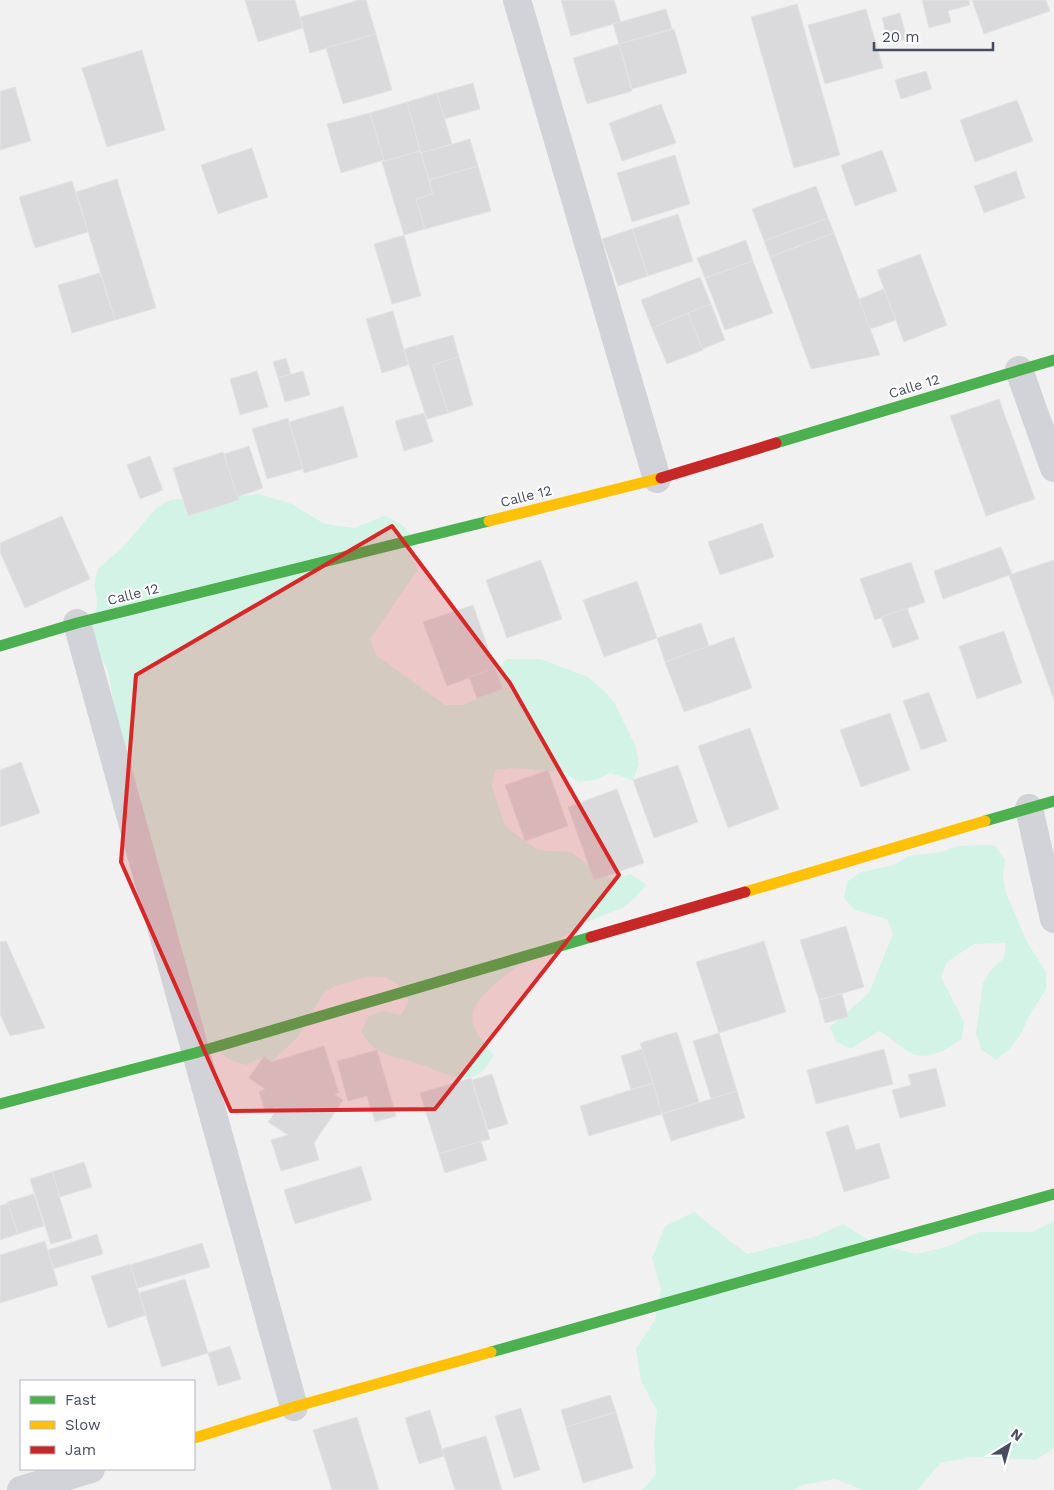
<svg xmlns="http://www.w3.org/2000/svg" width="1054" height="1490" viewBox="0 0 1054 1490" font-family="'Work Sans',sans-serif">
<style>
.green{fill:#d4f3e7}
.building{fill:#dadadd;stroke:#e3e3e4}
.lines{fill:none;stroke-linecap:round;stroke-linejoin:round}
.street{stroke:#d2d3d8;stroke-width:28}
.fast{stroke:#4caf50;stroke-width:11}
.slow{stroke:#ffc107;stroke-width:11}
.jam{stroke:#c62828;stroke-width:11}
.marked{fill:#d62828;fill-opacity:0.2;stroke:#d62828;stroke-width:4;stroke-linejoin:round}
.labels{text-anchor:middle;stroke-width:4;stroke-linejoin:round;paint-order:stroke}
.street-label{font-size:14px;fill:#464d60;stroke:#fff}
</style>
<rect width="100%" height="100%" fill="#f2f1f1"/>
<g class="green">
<path d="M259,494L292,504L323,523L338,526L355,528L384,516C416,527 412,541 417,571L370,639L376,655L445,705H463L482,696L486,681L507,659H541L588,677L602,689L614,702L636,747L639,764L633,780L610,773L596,780L578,782L564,772L511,768L495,770L492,786L504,823L511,831L538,850L571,852L599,873L614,879L630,874L646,884C627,913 613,909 587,923C562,936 479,986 473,1012C469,1029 485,1043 494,1055C474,1092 453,1076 422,1065C395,1055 378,1059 361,1032L368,1017L383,1011L401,1015L409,1001L400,986L387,978L370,976L337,985L323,993L298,1037L271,1062L264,1056L246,1065L230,1060L202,1037L117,723L108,672L88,628L96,615L97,600L94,584L98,569L123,547L157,507L173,499L225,498Z"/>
<path d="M990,845L995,846L1005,860L1003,877L1006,893L1027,942L1046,972V989L1028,1018L1021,1034L1010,1049L996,1060L982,1050L976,1034L983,983L991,970L1004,958L1006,943L974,944L947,962L941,977L964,1022L962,1039C943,1051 926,1064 904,1049C895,1043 890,1036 879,1031L851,1049L836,1042L830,1027L869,993L893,934L887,919L855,910L844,898L847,882L861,872L894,865L908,856L942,852L957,846Z"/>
<path d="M694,1212L747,1254L814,1237L843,1224L868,1240L884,1246L917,1254L949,1246L979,1232H1032L1054,1221V1448L1036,1460L972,1457L940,1463L918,1490H863L835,1479L803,1485L793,1490H642L656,1474L654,1443L657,1411L641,1381L636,1348L655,1320L661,1289L652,1258L665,1226Z"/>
</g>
<g class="building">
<path d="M245,0H295L303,28L258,42Z"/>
<path d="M359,0H366L376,34L310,53L300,17Z"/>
<path d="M561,0H614L621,22L571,36Z"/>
<path d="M922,0H969L970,5L948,11L951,22L929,28Z"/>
<path d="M972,0H1046L1050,11L984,34Z"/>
<path d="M797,4L840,155L794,168L751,17Z"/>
<path d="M666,9L672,29L619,44L613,24Z"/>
<path d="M866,9L883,68L825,84L808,25Z"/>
<path d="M900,13L907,39L889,44L882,18Z"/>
<path d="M674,29L687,73L632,89L619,44Z"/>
<path d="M376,34L392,90L343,104L326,48Z"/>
<path d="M619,44L632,91L587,104L573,58Z"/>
<path d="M142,50L165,130L107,147L82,68Z"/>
<path d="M926,71L932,89L901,99L895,80Z"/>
<path d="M473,83L480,109L444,119L437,93Z"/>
<path d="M15,87L31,141L0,150V91Z"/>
<path d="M437,93L452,144L421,153L407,102Z"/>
<path d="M1017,100L1033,141L975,162L960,120Z"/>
<path d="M407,102L420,151L384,162L370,113Z"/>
<path d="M661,104L676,143L622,161L609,123Z"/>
<path d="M370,113L384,160L341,173L327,124Z"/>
<path d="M470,139L478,166L429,180L421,153Z"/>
<path d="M252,148L268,197L218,214L201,165Z"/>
<path d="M882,150L897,191L855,206L841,165Z"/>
<path d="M420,151L433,194L416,199L425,229L404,235L382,162Z"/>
<path d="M675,155L690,204L632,222L617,173Z"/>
<path d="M478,166L491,211L425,229L416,199L433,194L429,180Z"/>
<path d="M1016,171L1025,198L984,213L974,186Z"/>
<path d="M117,179L156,308L115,320L76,192Z"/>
<path d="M72,181L88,232L35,248L19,197Z"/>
<path d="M816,186L828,218L764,241L752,209Z"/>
<path d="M678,214L693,261L648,276L632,229Z"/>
<path d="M828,218L834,233L770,257L764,241Z"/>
<path d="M632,229L648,276L618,286L602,239Z"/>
<path d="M834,233L880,355L811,369L770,257Z"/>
<path d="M404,235L421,296L392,304L374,244Z"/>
<path d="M746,240L753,261L705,278L697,258Z"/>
<path d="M920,254L947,325L904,342L877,270Z"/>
<path d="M753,261L773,313L725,330L705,278Z"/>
<path d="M100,273L115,320L72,333L58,285Z"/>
<path d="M700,277L711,304L652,328L641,300Z"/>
<path d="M884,289L896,320L870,329L859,299Z"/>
<path d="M711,304L725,340L702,349L688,313Z"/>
<path d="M393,311L408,365L382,373L366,319Z"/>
<path d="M688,313L703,350L667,364L652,328Z"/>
<path d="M453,335L459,357L433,365L448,413L427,419L404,349Z"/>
<path d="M459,357L473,405L448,413L433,365Z"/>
<path d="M286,358L291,375L278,378L273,362Z"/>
<path d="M257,371L268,407L240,415L230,379Z"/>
<path d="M303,371L310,395L285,402L278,378Z"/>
<path d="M999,399L1035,499L986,516L950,416Z"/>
<path d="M343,406L358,457L304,473L289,422Z"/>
<path d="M424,413L433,442L404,451L395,421Z"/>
<path d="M288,418L303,469L267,479L252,429Z"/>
<path d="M249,446L263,488L237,497L224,454Z"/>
<path d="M223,452L239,500L188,516L173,468Z"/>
<path d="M150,456L163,490L140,499L127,465Z"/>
<path d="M62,516L90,579L25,608L0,552V543Z"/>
<path d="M762,523L774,557L720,575L708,542Z"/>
<path d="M1001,547L1012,574L943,599L934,571Z"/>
<path d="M541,560L562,619L507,638L486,580Z"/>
<path d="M1054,560V700L1009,575Z"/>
<path d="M911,562L925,602L875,620L860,579Z"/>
<path d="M637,581L657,638L604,657L583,600Z"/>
<path d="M473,605L495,668L447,686L423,622Z"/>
<path d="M907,608L919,639L893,648L881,617Z"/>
<path d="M701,623L709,646L665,662L657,638Z"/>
<path d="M1004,631L1022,683L977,699L959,646Z"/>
<path d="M734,637L752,688L684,712L665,662Z"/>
<path d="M495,668L503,689L477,698L469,677Z"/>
<path d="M929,692L947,741L921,750L903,701Z"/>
<path d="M890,713L910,770L861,787L840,730Z"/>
<path d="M750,728L779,809L728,828L698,746Z"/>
<path d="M21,762L40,813L0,827V770Z"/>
<path d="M678,765L698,822L654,838L633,780Z"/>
<path d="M548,770L568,826L525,841L505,785Z"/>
<path d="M617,789L644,863L594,880L568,807Z"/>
<path d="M846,926L864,987L819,1000L800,940Z"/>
<path d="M6,941L45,1028L10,1036L0,1014V942Z"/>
<path d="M764,941L786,1012L719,1033L696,962Z"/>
<path d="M842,994L848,1017L825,1023L819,1000Z"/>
<path d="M677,1032L699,1102L662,1114L640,1043Z"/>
<path d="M719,1033L737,1091L711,1099L693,1041Z"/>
<path d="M324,1046L339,1093L334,1094L343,1100L314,1143L319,1160L281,1171L271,1140L288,1135L268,1122L279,1107L265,1111L259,1092L265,1089L249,1078L264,1056L271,1062Z"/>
<path d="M642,1049L653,1083L631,1090L621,1056Z"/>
<path d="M884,1049L893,1084L816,1104L807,1070Z"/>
<path d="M377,1050L396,1116L375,1122L367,1096L348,1101L337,1061Z"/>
<path d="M936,1068L946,1106L900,1118L892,1090L911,1085L908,1075Z"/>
<path d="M492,1074L508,1124L488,1130L472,1080Z"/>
<path d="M471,1078L490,1139L439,1154L420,1093Z"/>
<path d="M653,1083L662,1114L589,1136L580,1106Z"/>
<path d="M737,1091L745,1118L671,1141L662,1114Z"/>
<path d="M848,1125L856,1150L879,1143L890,1178L844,1192L826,1132Z"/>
<path d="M481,1141L487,1160L445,1173L439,1154Z"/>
<path d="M84,1162L92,1187L60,1197L52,1172Z"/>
<path d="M361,1166L372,1200L295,1224L284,1190Z"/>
<path d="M52,1172L72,1238L51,1244L30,1179Z"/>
<path d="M34,1194L44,1226L18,1234L7,1202Z"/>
<path d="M8,1203L18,1234L0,1240V1206Z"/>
<path d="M97,1234L103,1254L53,1269L48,1250Z"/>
<path d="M45,1241L58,1285L0,1303V1255Z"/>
<path d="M202,1243L210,1267L138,1288L130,1265Z"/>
<path d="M130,1264L146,1315L108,1328L91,1276Z"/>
<path d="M185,1279L208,1353L162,1367L139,1293Z"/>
<path d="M230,1346L241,1379L218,1386L208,1353Z"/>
<path d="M610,1395L616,1412L566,1427L561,1410Z"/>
<path d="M521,1408L540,1470L514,1478L495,1416Z"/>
<path d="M430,1410L444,1456L419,1464L405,1418Z"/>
<path d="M616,1412L633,1468L583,1483L566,1427Z"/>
<path d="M357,1417L379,1490H332L313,1430Z"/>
<path d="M486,1436L502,1490H455L442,1449Z"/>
</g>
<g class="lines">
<g class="street">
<path d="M517,0L657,479"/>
<path d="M1019,370L1054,468"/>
<path d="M77,623L294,1407"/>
<path d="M1029,808L1054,919"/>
<path d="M21,1490L91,1469"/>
</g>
<g class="fast">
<path d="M776,443L1054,360"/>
<path d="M0,646L77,623L489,521"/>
<path d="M985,821L1054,801"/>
<path d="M0,1104L195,1053L591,937"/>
<path d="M491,1352L1054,1194"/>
</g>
<g class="slow">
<path d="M489,521L661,478"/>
<path d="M745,892L985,821"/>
<path d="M194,1438L294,1407L491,1352"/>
</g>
<g class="jam">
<path d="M661,478L776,443"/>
<path d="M591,937L745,892"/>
</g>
</g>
<path class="marked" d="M392,526L510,683L619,875L435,1109L231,1111L121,862L136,675Z"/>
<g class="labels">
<g class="street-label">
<text transform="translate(914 386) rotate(-17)" y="5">Calle 12</text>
<text transform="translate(526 496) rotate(-14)" y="5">Calle 12</text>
<text transform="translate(133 594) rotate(-14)" y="5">Calle 12</text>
</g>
</g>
<rect x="20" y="1380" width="175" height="90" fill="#ffffff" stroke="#b5b8bf"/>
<rect x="30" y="1396" width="25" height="8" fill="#4caf50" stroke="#b5b8bf"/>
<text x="65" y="1405" font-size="15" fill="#464d60">Fast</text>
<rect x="30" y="1421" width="25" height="8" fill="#ffc107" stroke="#b5b8bf"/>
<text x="65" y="1430" font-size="15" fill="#464d60">Slow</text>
<rect x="30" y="1446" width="25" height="8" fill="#c62828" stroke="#b5b8bf"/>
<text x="65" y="1455" font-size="15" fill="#464d60">Jam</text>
<g transform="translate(1009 1445) rotate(37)" stroke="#ffffff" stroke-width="4" paint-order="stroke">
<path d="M0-4L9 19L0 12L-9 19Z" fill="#464d60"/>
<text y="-8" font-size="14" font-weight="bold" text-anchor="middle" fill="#464d60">N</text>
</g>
<path d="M874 42v8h119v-8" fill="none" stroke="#464d60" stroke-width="2.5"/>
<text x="882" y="42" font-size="15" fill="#464d60" stroke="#ffffff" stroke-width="4" paint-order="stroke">20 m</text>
</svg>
